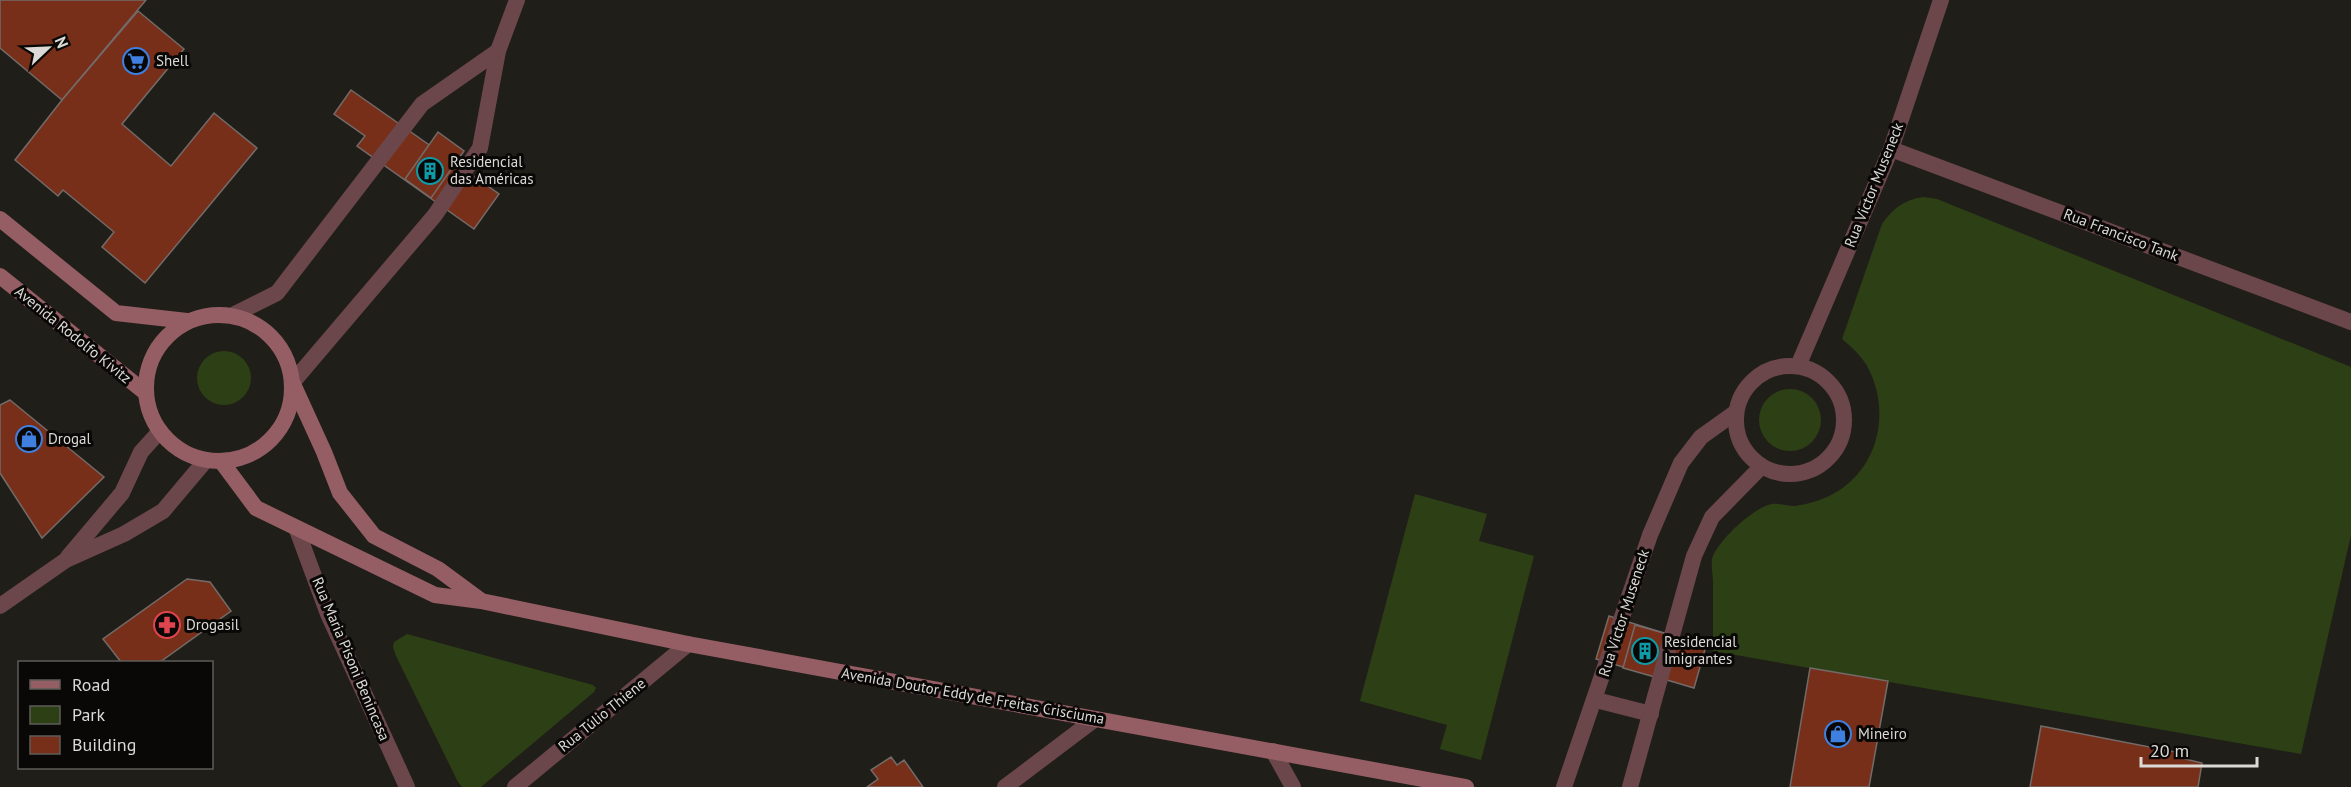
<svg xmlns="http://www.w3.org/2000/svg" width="2351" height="787" viewBox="0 0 2351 787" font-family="'PT Sans',sans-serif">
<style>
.green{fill:#2d4015}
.building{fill:#782f1a;stroke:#736b69;stroke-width:1.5}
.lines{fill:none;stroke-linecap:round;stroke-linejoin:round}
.service{stroke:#6b474b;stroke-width:16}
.minor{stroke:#6b474b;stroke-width:16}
.secondary{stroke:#955e64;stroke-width:16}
.labels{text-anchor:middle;stroke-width:6;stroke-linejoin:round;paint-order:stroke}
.poi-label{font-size:15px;fill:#dcdad6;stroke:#090806;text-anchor:start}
.street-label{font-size:15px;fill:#dcdad6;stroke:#090806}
</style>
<rect width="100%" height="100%" fill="#201e19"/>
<g class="green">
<path d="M1923,197L1937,199L2351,367V535L2301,754L1713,651C1713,628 1713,605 1713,582C1713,575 1711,565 1712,559C1717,541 1754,507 1772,504C1779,503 1788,506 1795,506C1809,504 1826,499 1838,491C1878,466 1889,415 1871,374C1865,359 1854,349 1842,339L1882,224C1893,208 1904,200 1923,197Z"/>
<circle cx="224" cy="378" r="27"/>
<circle cx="1790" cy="420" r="31"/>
<path d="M1415,494L1487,514L1479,541L1534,556L1481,760L1440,749L1447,725L1360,701Z"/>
<path d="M407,634L593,685L596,688L594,692L481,787H462L458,782L396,656L393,647L394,642Z"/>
</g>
<g class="building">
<path d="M0,0H146L62,100L0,48Z"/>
<path d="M138,11L184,49L122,124L171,166L214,113L257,148L145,283L102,247L114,232L63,190L58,196L15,160L62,100Z"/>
<path d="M351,90L499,194L474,229L357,146L365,136L334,114Z"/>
<path d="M438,132L464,151L431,198L405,179Z"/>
<path d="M10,400L104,477L42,538L0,473V405Z"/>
<path d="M187,579L210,582L231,611L160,662H121L103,639Z"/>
<path d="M1609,616L1706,646L1694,688L1596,659Z"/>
<path d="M1635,625L1667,634L1655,677L1623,668Z"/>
<path d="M1810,668L1888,681L1869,787H1790Z"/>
<path d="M2041,726L2186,754L2185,759L2202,763L2198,787H2030Z"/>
<path d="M891,757L897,765L904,760L923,787H867L878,779L871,770Z"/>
</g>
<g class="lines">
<g class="service">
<path d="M233,315L277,293L422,104L498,51"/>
<path d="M292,383L435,215L480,148L498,51L517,0"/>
</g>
<g class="minor">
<path d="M1891,149L2351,322"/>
<circle cx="1790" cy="420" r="54"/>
<path d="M1798,366L1891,149L1941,0"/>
<path d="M297,530L328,614L407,787"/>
<path d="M68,557L122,493L141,452L160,431"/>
<path d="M0,606L66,560L124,534L163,511L206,460"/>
<path d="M1596,700L1651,714"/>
<path d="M1273,751L1293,787"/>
<path d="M515,787L688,644"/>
<path d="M1005,787L1095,719"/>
<path d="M1564,787L1650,535L1681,463L1701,437L1736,412"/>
<path d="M1630,787L1694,556L1712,517L1761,467"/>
</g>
<g class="secondary">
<path d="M0,219L116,313L187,321"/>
<path d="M0,276L146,393"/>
<circle cx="219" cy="388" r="73"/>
<path d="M293,384L324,452L340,493L374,536L438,569L480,600"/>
<path d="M221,461L256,508L435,595L481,601L688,644L1466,787"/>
</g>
</g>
<defs>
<symbol id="supermarket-ring" viewBox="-11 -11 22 22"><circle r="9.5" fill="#090806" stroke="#3f7fe0" stroke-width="1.5"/><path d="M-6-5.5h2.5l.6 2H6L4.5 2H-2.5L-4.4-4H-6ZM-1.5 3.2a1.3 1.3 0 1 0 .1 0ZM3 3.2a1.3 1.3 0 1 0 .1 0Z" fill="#3f7fe0"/></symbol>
<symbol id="building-ring" viewBox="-11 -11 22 22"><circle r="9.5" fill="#090806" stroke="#0f9aa8" stroke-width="1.5"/><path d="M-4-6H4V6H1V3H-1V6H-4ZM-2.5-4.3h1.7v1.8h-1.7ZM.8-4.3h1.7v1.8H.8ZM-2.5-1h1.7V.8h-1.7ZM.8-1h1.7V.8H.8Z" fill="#0f9aa8"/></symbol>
<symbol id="shop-ring" viewBox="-11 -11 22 22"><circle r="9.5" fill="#090806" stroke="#3f7fe0" stroke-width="1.5"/><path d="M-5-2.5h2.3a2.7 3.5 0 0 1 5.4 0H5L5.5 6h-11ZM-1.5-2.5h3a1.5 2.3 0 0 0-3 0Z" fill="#3f7fe0"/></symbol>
<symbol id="pharmacy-ring" viewBox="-11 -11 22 22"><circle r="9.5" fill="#090806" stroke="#e0444e" stroke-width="1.5"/><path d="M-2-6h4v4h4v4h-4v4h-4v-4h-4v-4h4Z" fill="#e0444e"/></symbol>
</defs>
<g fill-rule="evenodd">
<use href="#supermarket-ring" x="121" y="46" width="30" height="30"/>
<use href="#building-ring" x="415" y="156" width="30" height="30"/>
<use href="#shop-ring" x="14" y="424" width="30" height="30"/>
<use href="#pharmacy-ring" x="152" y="610" width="30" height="30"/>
<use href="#building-ring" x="1630" y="636" width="30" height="30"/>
<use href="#shop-ring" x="1823" y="719" width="30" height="30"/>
</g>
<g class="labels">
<g class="poi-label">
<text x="156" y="66">Shell</text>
<text x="450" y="167">Residencial<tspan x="450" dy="17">das Américas</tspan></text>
<text x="48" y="444">Drogal</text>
<text x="186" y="630">Drogasil</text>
<text x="1664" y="647">Residencial<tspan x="1664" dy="17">Imigrantes</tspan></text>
<text x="1858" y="739">Mineiro</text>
</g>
<g class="street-label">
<text transform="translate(1874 185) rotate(-68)" y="5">Rua Victor Museneck</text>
<text transform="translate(2121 235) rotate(21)" y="5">Rua Francisco Tank</text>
<text transform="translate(73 335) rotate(39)" y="5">Avenida Rodolfo Kivitz</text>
<text transform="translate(1624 613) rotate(-72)" y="5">Rua Victor Museneck</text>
<text transform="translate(351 659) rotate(67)" y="5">Rua Maria Pisoni Benincasa</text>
<text transform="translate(973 696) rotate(10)" y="5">Avenida Doutor Eddy de Freitas Crisciuma</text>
<text transform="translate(602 715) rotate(-39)" y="5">Rua Túlio Thiene</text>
</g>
</g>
<rect x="18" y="661" width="195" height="108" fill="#090806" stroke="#5d5c59" stroke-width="1.5"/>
<rect x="30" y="680" width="30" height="9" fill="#955e64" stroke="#5d5c59" stroke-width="1.5"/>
<text x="72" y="691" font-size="18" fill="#dcdad6">Road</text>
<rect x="30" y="706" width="30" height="18" fill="#2d4015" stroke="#5d5c59" stroke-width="1.5"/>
<text x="72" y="721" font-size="18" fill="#dcdad6">Park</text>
<rect x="30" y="736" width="30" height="18" fill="#782f1a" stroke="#5d5c59" stroke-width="1.5"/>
<text x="72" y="751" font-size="18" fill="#dcdad6">Building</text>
<g transform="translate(48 48) rotate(67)" stroke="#090806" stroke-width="4.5" paint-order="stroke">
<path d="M0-4.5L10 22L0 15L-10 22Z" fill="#dcdad6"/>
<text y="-9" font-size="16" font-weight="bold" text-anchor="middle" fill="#dcdad6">N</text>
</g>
<path d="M2141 757v9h116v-9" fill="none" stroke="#dcdad6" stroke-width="3"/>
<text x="2150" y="757" font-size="18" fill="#dcdad6" stroke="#090806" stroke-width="4.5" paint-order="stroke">20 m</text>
</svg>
